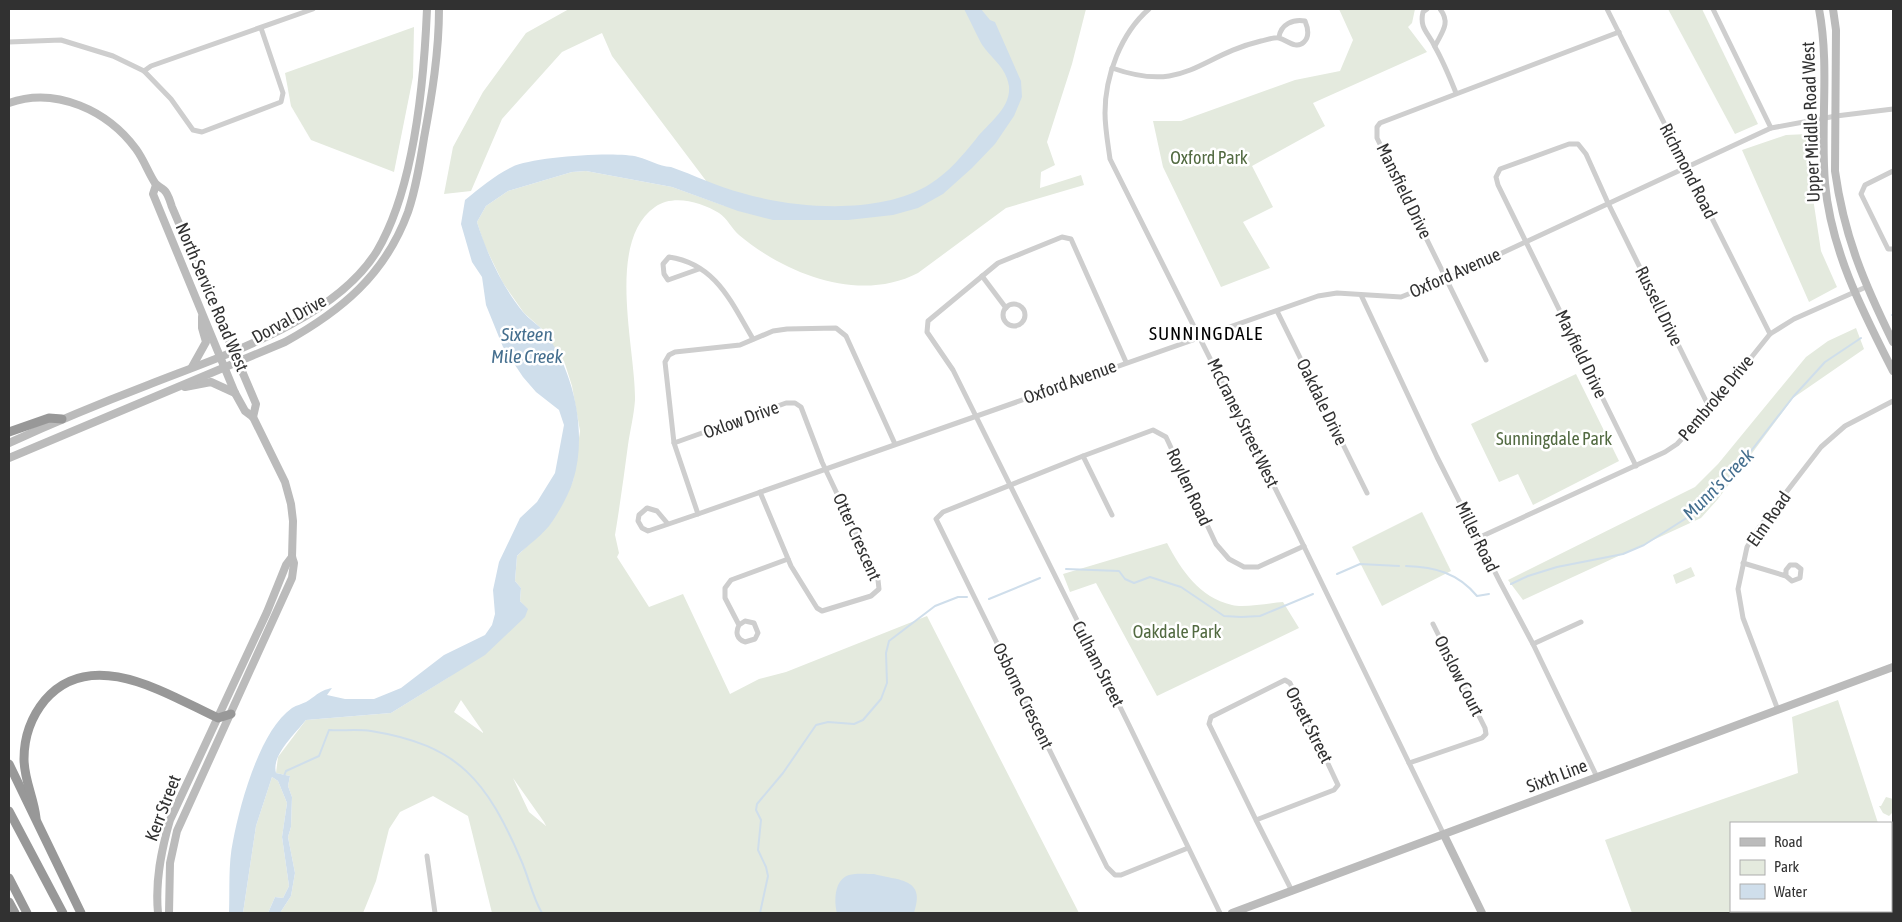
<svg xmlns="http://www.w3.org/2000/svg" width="1902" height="922" viewBox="0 0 1902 922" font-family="'Asap Condensed',sans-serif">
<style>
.green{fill:#e4eade;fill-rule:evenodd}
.water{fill:#cfdeeb}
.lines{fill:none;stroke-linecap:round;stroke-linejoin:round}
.stream{stroke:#cfdeeb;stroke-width:2}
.street{stroke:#cecece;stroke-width:5}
.secondary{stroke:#bbb;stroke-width:8}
.highway{stroke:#989898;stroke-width:9}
.labels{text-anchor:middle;stroke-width:5;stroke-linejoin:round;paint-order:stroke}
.street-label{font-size:18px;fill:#313131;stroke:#fff}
.park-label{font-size:18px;fill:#526a41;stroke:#fff}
.neighbourhood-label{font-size:19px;letter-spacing:1px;fill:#000;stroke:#fff}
.water-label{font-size:19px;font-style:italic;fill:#446e8e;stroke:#fff}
</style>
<rect width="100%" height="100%" fill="#fff"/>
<g class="green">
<path d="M569,9H1086L1072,64L1047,142L1055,165L1041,172L1040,188L1081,175L1084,185L1006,208L918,273C860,303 787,275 739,235C732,229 727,218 719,213C701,202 673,194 655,207C605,242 636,350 635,400C634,415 630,431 628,445C624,475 620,505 615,535L619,553L617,557L649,607L683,594L730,694L759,679L786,672L927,616L1079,913H492L468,816L433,796L400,812L389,829L376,881L363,913H280L291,896L295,873L288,837L291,827L292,797L288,786L290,776L276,773L278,757L306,720L391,713L449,677L524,617L527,609L520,601L521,588L515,581L517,556L551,523L573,481L580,431L572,386L565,364L543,330L524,313L503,283L484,244L477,222L486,206L508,191L572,172L586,171L672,187L725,206L612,56L602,33L562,52L502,119L471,191L444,194L453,147L483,92L526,33ZM461,700L483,732V733L454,712ZM513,778L544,822L546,826L529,812Z"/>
<path d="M1339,9H1415L1412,23L1408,27L1427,52L1313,103L1325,126L1252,166L1273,207L1243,222L1270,268L1221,287L1163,167L1153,121H1181L1295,80L1340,71L1353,40Z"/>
<path d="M1668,9H1702L1758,124L1735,134Z"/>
<path d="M414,27L413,77L394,172L311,140L291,106L285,73Z"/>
<path d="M1808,134V165L1821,251L1837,287L1809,302L1742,150L1786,135Z"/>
<path d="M1856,328L1864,349L1793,398L1718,499L1701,518L1523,600L1508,580L1695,487L1718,464L1806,357L1828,341Z"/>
<path d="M1576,374L1619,461L1533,505L1518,474L1499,482L1471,424Z"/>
<path d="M1422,512L1451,571L1382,606L1352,547Z"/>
<path d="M1167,543C1182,571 1199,597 1232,605C1244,608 1269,603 1283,602L1299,628L1157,696L1096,583L1070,592L1063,574Z"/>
<path d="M1691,567L1695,576L1676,584L1673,575Z"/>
<path d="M1838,700L1878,823H1731V911H1852L1851,913H1632L1605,840L1798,773L1792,717Z"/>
<path d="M272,777L278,781L287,803L282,837L289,886L283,898L275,897L268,913H243L256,826Z"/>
<path d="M1886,797L1893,799V812L1889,816L1883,813L1879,806H1881Z"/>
</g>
<g class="water">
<path d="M964,9H981L990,20L995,22L1021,81L1022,97L1014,116L995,144L972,168L943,194L918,208L893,215L848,220H773L738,211L672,187L586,171L572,172L508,191L486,206L477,222C487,254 502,286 523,312C529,319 537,324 543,330C574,369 588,433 573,481C569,494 560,510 552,522C544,534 528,545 517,556L515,581L521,588L520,601L528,609L525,617L485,655L391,713L306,720C296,733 271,755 276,773L290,776L288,786L292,797L291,827L288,837L295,873L291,896L280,913H268L275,897L283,898L289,886L282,837L287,803L278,781L272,777L256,826L243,913H229C230,890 228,864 233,841C240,804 260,730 292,708C297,705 302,704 306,702C318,695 318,691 332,688L327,695L345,699H374L401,688L444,655L485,635L492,625L495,614L493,590L499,562L520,518L537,502L555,473L564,425L559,410L536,392L523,377L503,347L486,305L482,277L472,262L461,224L465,200C480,188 495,175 512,167C532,157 616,151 638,157C650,160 658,166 671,167C694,175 718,187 742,193C796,209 881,215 930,184C948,173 963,155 976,139C988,123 1011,109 1009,86C1006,66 990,58 981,43C975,32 970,20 964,9Z"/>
<path d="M874,874C900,881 926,878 914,913H837C834,901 834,880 849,875C856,873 867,874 874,874Z"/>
</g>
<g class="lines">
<g class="stream">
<path d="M1892,315H1893"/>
<path d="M1406,566C1435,567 1458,573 1477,596L1489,594"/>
<path d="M1066,569L1119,571L1125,579L1134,583L1150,577L1181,587L1224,616L1241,617L1260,616L1313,594"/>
<path d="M1337,574L1360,564L1399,566"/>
<path d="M1511,584L1528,576L1557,567L1623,554L1644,545L1696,512L1737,469L1793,397L1825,362L1861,338"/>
<path d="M989,599L1040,578"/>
<path d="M284,776L286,771L319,756L329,730C342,731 358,729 371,731C459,745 487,781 521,860C529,878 532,896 542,913"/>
<path d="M760,913L768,876L766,867L758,850L761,820L756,810L757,804L783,773L816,725L828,722L854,724L863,720L881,699L887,683L886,653L889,641L935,606L958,597H967"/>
</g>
<g class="street">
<path d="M1149,9C1121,33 1105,76 1105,113C1105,128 1108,144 1110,159L1296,530L1444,835"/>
<path d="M1427,9L1423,12C1419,29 1429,33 1435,47C1443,61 1450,78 1456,93"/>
<path d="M1607,9L1770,334"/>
<path d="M1713,9L1771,128"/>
<path d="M9,42L61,40L113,56L144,71L171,99L193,130L202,132L281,102L283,93L261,28"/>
<path d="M1435,46C1442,32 1451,23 1440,9"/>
<path d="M1112,68C1186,94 1198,56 1261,41C1266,40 1274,37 1279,38C1287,40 1296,50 1304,42C1310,36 1308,28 1305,21C1293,19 1281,24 1279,37"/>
<path d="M144,71L151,66L313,9"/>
<path d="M1893,171L1865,185L1861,194L1888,249H1893"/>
<path d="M699,269L668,280L664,274L663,264L669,257C716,264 731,302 753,339"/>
<path d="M982,276L1006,308"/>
<path d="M1361,295L1437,457L1500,582L1533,644L1597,777"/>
<circle cx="1014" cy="315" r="11"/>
<path d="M1277,311L1367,493"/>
<path d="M1486,360L1377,138V127L1380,123L1619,32"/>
<path d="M1126,362L1071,239L1062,237L998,263L928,321L927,332L953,370L1129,725L1220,913"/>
<path d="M674,443L786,403H795L801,407L822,462L878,580L879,589L871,596L822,611L817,608L791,566L760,492"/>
<path d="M1083,456L1112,515"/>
<path d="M1636,466L1498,185L1496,177L1500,169L1569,144H1578L1586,154L1608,203L1710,409"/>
<path d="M698,514L674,443L665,362L669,355L675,352L740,345L773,331L787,329L836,328L846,336L895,444"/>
<path d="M668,524L657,511L647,508L639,515L638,521L642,528L648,531L698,514L1318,296L1337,293L1401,297L1446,279L1771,128L1836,116L1893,109"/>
<path d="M1478,538L1665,452L1677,444L1710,409L1770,334L1794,319L1866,287"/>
<path d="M1743,563L1786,576L1792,581L1800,578L1801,569L1796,565H1790L1786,570V576"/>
<path d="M739,625L745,621L754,623L758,633L755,639L745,642C737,639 735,633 739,625L725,598V588L731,580L788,559"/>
<path d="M1533,644L1581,622"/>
<path d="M1778,710L1743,618L1738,589L1747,547L1758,529L1821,447L1845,426L1893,401"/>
<path d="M1409,763L1482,738L1486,734L1485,728L1433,624"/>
<path d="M1256,820L1209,724L1211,717L1285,680L1290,683L1338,785L1334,790L1256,820L1292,891"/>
<path d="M1188,848L1121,875H1115L1107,867L936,519L943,512L1083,456L1153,430L1166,437L1216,544L1229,559L1244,567H1258L1304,546"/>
<path d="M427,856L435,913"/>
</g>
<g class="secondary">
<path d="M1819,9C1830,66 1820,125 1825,183C1831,251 1863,312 1893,371"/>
<path d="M1833,9L1836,30L1835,171C1844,236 1864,283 1893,342"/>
<path d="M9,103C56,86 108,111 136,149C144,160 148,172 155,183C157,186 161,187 164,190C168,193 170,201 172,207L256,404L253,417"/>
<path d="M156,185L153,194L235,393L245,411L253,417L285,482L291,504L293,521L292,557L294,563L292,578L177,831L170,863L169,913"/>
<path d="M192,367L206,342L202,328V317"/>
<path d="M185,387L211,382L235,393"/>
<path d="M9,443C55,422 101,403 148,385C221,356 334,321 377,251C415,187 424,82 427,9"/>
<path d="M9,458L285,342C341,311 385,275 408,212C416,188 420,163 424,138C432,95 439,52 439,9"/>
<path d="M1444,835L1482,913"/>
<path d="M158,913C155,881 161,851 170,820L267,612L286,565L292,557"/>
<path d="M1232,913L1893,667"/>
</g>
<g class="highway">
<path d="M9,432L49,418L62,419"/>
<path d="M9,764L81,913"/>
<path d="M9,811L63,913"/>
<path d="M36,818C34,798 24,780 24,759C24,736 31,717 45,700C92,645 168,695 218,718L231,714"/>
<path d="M9,878L27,913"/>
<path d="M9,902L15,913"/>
</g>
</g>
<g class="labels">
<g class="street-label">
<text transform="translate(1811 122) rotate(-92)" y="6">Upper Middle Road West</text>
<text transform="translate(1688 171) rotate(63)" y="6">Richmond Road</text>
<text transform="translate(1404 191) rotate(64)" y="6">Mansfield Drive</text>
<text transform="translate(1455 273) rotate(-24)" y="6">Oxford Avenue</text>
<text transform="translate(212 297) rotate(67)" y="6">North Service Road West</text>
<text transform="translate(1659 306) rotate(64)" y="6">Russell Drive</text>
<text transform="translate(289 319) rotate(-29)" y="6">Dorval Drive</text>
<text transform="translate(1581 354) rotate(64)" y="6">Mayfield Drive</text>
<text transform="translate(1070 382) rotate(-20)" y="6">Oxford Avenue</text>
<text transform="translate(1716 398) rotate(-50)" y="6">Pembroke Drive</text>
<text transform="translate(1322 402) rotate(64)" y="6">Oakdale Drive</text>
<text transform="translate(741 420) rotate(-20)" y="6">Oxlow Drive</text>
<text transform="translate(1243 423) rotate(64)" y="6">McCraney Street West</text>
<text transform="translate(1189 487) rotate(65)" y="6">Roylen Road</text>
<text transform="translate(1769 519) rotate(-55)" y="6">Elm Road</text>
<text transform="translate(857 537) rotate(66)" y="6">Otter Crescent</text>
<text transform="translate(1477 537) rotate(64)" y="6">Miller Road</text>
<text transform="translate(1098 664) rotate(63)" y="6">Culham Street</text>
<text transform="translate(1459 676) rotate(63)" y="6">Onslow Court</text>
<text transform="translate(1023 696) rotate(64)" y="6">Osborne Crescent</text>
<text transform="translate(1309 725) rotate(63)" y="6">Orsett Street</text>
<text transform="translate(1557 776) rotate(-21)" y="6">Sixth Line</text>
<text transform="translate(163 808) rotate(-69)" y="6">Kerr Street</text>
</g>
<g class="park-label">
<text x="1209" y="164">Oxford Park</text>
<text x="1554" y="445">Sunningdale Park</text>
<text x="1177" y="638">Oakdale Park</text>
</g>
<g class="neighbourhood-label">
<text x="1206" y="340">SUNNINGDALE</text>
</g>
<g class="water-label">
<text x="527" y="341">Sixteen<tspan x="527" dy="22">Mile Creek</tspan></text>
<text transform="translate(1718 484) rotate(-45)" y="7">Munn's Creek</text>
</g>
</g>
<rect width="1902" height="922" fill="none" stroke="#313131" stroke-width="20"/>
<rect x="1730" y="822" width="162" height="90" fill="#ffffff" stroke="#adadad"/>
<rect x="1740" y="838" width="25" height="8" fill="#bbbbbb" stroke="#adadad"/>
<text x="1774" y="847" font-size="15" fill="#313131">Road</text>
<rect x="1740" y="860" width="25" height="15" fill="#e4eade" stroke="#adadad"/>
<text x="1774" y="872" font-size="15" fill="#313131">Park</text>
<rect x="1740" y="884" width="25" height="15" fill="#cfdeeb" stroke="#adadad"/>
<text x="1774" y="897" font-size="15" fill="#313131">Water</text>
</svg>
